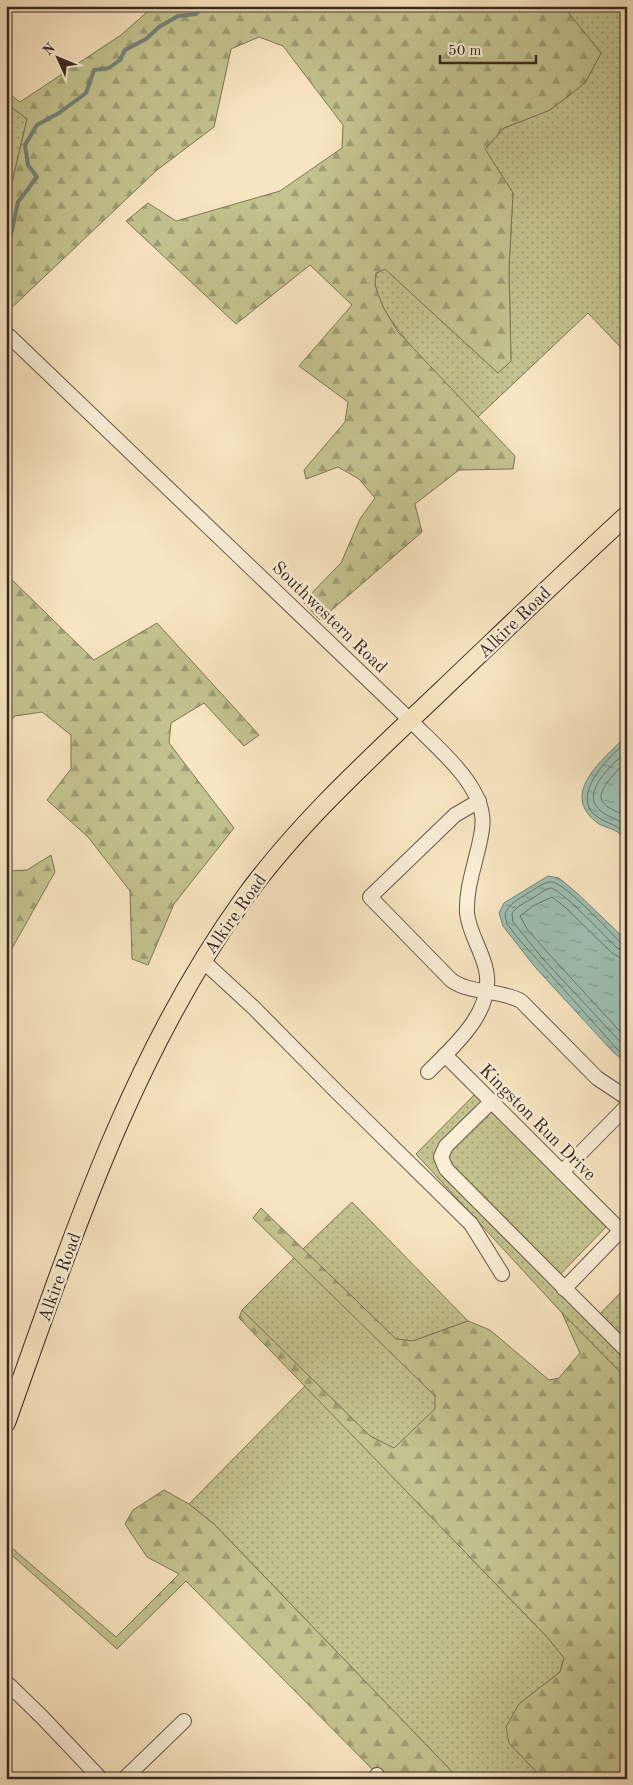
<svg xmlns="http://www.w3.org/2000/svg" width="633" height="1785" viewBox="0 0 633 1785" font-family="'Old Standard TT',serif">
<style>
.grass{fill:url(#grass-dots);stroke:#7d7658}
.forest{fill:url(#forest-firs);stroke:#7d7658}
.water{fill:url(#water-ripples);stroke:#748378}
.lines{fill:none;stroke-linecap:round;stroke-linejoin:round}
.shore{stroke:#6a746a;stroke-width:1}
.stream{stroke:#748378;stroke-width:4}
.minor-casing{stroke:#67574a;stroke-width:16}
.major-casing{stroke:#372822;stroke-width:20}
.minor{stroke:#faeed7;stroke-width:14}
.major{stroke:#f8e5c1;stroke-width:18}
.labels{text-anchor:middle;stroke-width:5;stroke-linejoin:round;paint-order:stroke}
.street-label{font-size:18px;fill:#372822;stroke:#faeed7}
</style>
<defs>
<pattern id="grass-dots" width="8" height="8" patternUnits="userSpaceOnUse" patternTransform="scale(1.25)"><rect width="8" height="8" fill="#c3c38f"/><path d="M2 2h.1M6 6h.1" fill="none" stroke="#9f9e74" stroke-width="1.8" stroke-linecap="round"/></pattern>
<pattern id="forest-firs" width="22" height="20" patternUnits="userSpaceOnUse" patternTransform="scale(1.25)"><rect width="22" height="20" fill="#c3c38f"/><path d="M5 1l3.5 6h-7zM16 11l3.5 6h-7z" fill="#9f9e74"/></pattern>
<pattern id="water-ripples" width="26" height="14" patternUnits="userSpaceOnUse" patternTransform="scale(1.25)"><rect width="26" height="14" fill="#9dbfb1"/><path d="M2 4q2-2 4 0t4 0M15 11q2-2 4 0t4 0" fill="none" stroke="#819b90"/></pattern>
</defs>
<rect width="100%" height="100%" fill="#f8e5c1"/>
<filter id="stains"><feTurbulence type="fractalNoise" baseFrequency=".004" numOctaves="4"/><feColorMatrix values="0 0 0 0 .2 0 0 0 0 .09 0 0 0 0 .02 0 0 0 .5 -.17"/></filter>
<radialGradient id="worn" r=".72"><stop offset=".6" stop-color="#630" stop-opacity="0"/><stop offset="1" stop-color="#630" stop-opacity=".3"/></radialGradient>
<g class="grass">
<path d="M563,6H627V354L588,313L478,417C452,389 378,321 375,284C375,281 376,276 376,273L385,269L498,373L511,361L509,268L513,193L485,149L504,128L550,110L585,83L601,53Z"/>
<path d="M6,103L27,119L6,207Z"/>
<path d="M475,1094L607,1226L551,1284L591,1323L627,1286V1379L562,1313L416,1154Z"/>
<path d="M352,1202L468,1321L413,1341L396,1339L303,1249Z"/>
<path d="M294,1258L436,1396L435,1409L394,1449L370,1436L242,1310Z"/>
<path d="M305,1386L548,1638L564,1658L560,1672L519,1704L509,1743L543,1779H459L214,1524L189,1504Z"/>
</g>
<g class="forest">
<path d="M154,6H563L601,53L585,83L550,110L504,128L485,149L513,193L509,268L511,361L498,373L385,269L376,273L375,285L383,307L398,332L515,456L513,469L459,470L415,504L422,532L320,620L303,602L341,563L360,519L375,498L359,479L338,467L306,479L304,470L345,422L348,402L299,366L352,305L310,265L236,324L126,221L148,203L176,221L280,191L342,148L343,125L283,46L259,37L231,49L214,127L157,170L6,313V208L27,119L6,103V91L20,102L121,35Z"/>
<path d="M6,574L94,660L157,623L259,735L244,746L204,703L171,723L169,743L234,828L174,904L148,965L132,959L130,891L88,837L47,800L71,769V735L42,712L15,716L6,726Z"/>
<path d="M51,855L55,872L6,959V871L27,870Z"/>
<path d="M261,1208L396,1339L413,1341L468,1321L490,1330L549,1380L559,1378L580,1353L562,1313L627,1379V1779H543L509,1743L506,1727L519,1704L560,1672L564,1658L548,1638L239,1318L242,1310L370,1436L394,1448L435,1409V1396L253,1218Z"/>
<path d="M164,1490L189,1504L214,1524L459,1779H382L186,1581L117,1649L6,1550V1543L116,1637L179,1574L147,1557L125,1524L133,1510Z"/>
</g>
<g class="water">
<path d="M627,738V882C625,878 623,875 623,871C623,861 628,846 622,837C618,829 606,828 599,824C559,796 599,763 622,740Z"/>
<path d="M548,876L559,878L577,893L627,941V1063L614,1053L535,967L503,926L499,913L504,903Z"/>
</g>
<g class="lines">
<g class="shore">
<path d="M627,743C610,754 576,789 591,811C600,823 618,823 627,835"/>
<path d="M627,751C615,762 584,788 596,806C603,816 618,819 627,825"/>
<path d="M627,761C619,769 596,790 602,801C607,809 619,812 627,816"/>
<path d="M627,945L621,943C609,931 565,883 552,882C544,881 534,890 528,893C518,899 509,904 505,914L507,924L517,937L617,1049L627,1056"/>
<path d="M627,951L617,948C608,939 559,887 550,888C545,889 538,895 533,898C526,902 515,907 512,914L513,922L543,959L627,1049"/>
<path d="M627,958L619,957L612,953L565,907L552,897L533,906L520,916L527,929L549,954L627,1039"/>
</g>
<path class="stream" d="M6,259L18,202L37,177L28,165L25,145L37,125L59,113L86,93L94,70L109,68L120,60L125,50L146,39L159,27L178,16L196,14L201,9V6"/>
<defs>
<g id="minor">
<path d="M6,333L410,720C434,745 478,780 482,815C484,825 481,836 479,845C474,868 466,889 467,913C469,933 482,950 486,970C495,1011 454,1046 428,1072"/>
<path d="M479,801L455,815L370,897L451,980C470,994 498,989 521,1001L597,1078L627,1098"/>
<path d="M202,960L253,1007L337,1092L471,1224L502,1274"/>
<path d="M445,1055L627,1237"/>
<path d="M491,1102L446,1146L441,1157L446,1169L627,1351"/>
<path d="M562,1172L627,1106"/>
<path d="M564,1289L626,1225"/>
<path d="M6,1682L42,1717L101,1779"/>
<path d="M124,1779L184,1721"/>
<path d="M374,1779L377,1775"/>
</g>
<path id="major" d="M6,1423C71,1241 131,1055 245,897C301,820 374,755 443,689C504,631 565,572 627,515"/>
</defs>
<use href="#minor" class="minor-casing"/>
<use href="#major" class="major-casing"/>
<use href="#minor" class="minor"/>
<use href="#major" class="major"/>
</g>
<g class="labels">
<g class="street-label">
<text transform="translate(330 617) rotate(44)" y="6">Southwestern Road</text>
<text transform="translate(514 622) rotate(-44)" y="6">Alkire Road</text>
<text transform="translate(235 914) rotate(-55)" y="6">Alkire Road</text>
<text transform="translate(538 1122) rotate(45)" y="6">Kingston Run Drive</text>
<text transform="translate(59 1277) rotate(-70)" y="6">Alkire Road</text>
</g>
</g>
<rect width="633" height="1785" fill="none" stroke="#f8e5c1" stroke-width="25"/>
<rect x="8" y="8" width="618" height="1770" fill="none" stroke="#372822" stroke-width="2.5"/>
<rect x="12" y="12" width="608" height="1760" fill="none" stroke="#372822"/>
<g transform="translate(58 58) rotate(314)" stroke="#faeed7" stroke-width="4" paint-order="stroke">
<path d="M0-4L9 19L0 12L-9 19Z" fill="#372822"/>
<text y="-8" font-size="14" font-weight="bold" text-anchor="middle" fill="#372822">N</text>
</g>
<path d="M440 55v8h96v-8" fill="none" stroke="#372822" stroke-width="2.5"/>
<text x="448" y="55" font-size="15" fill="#372822" stroke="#faeed7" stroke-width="4" paint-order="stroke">50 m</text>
<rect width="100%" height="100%" filter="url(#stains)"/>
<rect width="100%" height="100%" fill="url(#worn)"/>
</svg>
